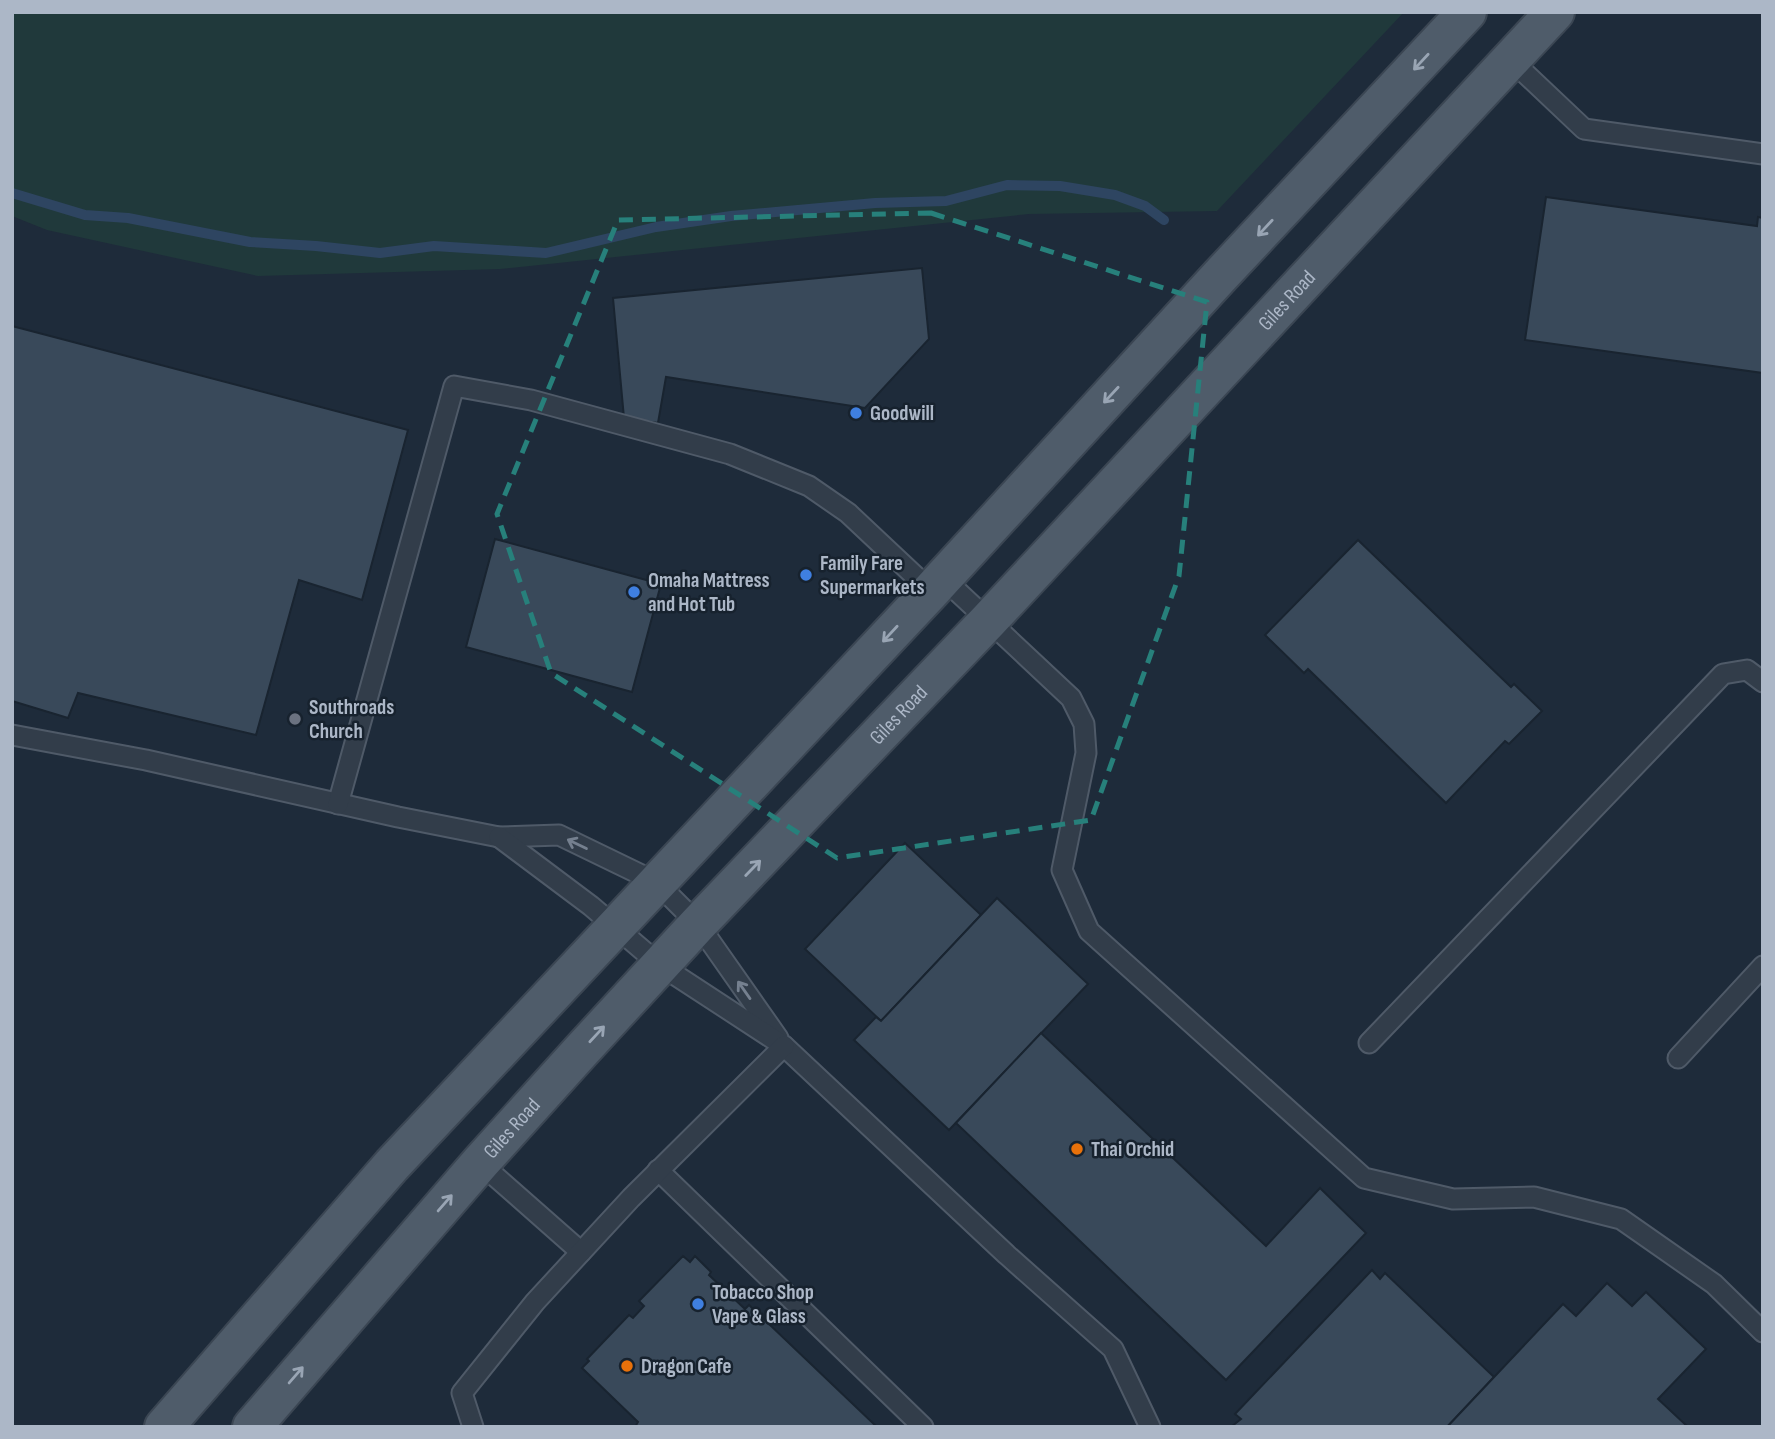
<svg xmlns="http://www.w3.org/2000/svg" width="1775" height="1439" viewBox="0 0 1775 1439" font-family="'Sofia Sans Condensed',sans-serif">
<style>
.green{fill:#20393b}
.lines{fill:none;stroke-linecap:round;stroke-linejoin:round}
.stream{stroke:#2e4561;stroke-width:10}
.building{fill:#39495a;stroke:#192430;stroke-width:2}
.service-casing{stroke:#4f5a68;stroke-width:23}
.primary-casing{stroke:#3b4653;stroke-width:42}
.service{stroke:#323d4a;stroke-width:19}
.primary{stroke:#4f5c6a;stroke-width:38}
.oneway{stroke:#99a5b4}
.oneway2{stroke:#75808f}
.marked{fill:none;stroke:#27807b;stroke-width:5;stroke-dasharray:14 9;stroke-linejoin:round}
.shop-dot{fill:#3f7fe0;stroke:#17222e;stroke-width:2.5}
.worship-dot{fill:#6b7280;stroke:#17222e;stroke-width:2.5}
.food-dot{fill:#e8710a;stroke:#17222e;stroke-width:2.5}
.labels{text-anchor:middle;stroke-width:5;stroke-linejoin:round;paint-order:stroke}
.street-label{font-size:21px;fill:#acb7c7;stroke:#17222e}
.poi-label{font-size:21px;font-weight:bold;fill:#acb7c7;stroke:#17222e;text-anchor:start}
</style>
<rect width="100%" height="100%" fill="#1e2b3a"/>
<path class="green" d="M12,12H1404L1217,211L1029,214L500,269L258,276L47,230L12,216Z"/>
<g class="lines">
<path class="stream" d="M12,193L85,215L128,218L250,242L316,246L380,253L434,246L546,253L656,227L731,216L875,203L946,201L1007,185L1060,186L1115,195L1145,206L1164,220"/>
</g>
<g class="building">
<path d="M1546,197L1757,226L1758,217L1763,218V373L1525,340Z"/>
<path d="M922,268L929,339L865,408L666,377L658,423L624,418L613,298Z"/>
<path d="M12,326L408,430L362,600L299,580L256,735L78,693L68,718L12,701Z"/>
<path d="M495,539L661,584L632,692L466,647Z"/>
<path d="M1358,540L1511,687L1514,684L1542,711L1509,744L1505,741L1446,803L1308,669L1304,673L1265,635Z"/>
<path d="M905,843L981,915L881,1021L805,949Z"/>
<path d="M997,898L1088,984L949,1130L854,1040L876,1017L881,1021Z"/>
<path d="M1041,1033L1266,1246L1320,1188L1366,1233L1226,1380L956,1123Z"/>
<path d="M683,1256L690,1262L695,1256L711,1272L709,1275L745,1309L749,1305L877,1427H635L638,1422L582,1368L589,1361L587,1359L629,1315L633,1318L644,1306L639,1301Z"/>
<path d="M1372,1270L1380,1279L1385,1273L1494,1377L1447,1427H1231L1241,1419L1235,1414Z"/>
<path d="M1607,1283L1632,1306L1646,1292L1706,1349L1658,1399L1688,1427H1447L1563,1304L1576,1316Z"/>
</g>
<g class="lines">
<defs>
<g id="service">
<path d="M1511,60L1584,129L1763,154"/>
<path d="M943,578L1071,698L1084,724L1086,753L1062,870L1089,931L1364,1178L1453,1199L1534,1197L1621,1219L1714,1284L1763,1332"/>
<path d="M12,735L146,760L398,817L499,837L559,835L656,882L698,924L778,1038"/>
<path d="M338,804L454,386L531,400L730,454L809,486L848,513L931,591"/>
<path d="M499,837L591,906L660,965L784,1046L1007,1255L1113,1349L1150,1427"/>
<path d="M1369,1043L1723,674L1747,670L1763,682"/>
<path d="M1678,1058L1763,966"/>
<path d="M480,1163L581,1252"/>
<path d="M658,1170L923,1427"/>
<path d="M473,1427L462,1393L535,1302L631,1198L784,1046"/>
</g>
<g id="primary">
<path d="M164,1427L392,1165L931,591L1220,276L1467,12"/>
<path id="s1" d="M252,1427L480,1163L581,1051L698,924L989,620L1555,12"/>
</g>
</defs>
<use href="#service" class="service-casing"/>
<use href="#primary" class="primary-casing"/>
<use href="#service" class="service"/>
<use href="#primary" class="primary"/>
</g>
<defs><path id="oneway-shaft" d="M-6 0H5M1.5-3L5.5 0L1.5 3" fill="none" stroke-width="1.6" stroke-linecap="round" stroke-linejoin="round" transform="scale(1.75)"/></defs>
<g class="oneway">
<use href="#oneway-shaft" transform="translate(1421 62) rotate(133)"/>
<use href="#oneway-shaft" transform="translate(1265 228) rotate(133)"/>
<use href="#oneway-shaft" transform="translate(1111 395) rotate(133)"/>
<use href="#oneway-shaft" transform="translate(890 634) rotate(133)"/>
<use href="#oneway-shaft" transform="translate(753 868) rotate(-46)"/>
<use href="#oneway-shaft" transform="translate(597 1034) rotate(-47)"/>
<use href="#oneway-shaft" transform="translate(445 1203) rotate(-49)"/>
<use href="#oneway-shaft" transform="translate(296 1375) rotate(-49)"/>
</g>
<g class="oneway2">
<use href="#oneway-shaft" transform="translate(577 844) rotate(-154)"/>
<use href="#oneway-shaft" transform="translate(744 990) rotate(-125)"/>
</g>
<path class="marked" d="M931,213L1207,302L1179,576L1091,820L837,858L551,673L497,514L618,220Z"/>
<g class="shop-dot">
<circle cx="856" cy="413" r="7"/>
<circle cx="806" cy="575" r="7"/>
<circle cx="634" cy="592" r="7"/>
<circle cx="698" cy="1304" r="7"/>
</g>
<circle class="worship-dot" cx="295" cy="719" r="7"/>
<g class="food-dot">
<circle cx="1077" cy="1149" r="7"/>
<circle cx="627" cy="1366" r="7"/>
</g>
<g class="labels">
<g class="street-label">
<text dy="7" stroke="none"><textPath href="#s1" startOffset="1530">Giles Road</textPath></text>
<text dy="7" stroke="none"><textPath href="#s1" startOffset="962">Giles Road</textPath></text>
<text dy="7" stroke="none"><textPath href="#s1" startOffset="396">Giles Road</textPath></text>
</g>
<g class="poi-label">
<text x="870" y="420">Goodwill</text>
<text x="820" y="570">Family Fare<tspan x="820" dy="24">Supermarkets</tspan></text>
<text x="648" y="587">Omaha Mattress<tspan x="648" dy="24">and Hot Tub</tspan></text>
<text x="309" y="714">Southroads<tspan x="309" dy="24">Church</tspan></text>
<text x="1091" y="1156">Thai Orchid</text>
<text x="712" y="1299">Tobacco Shop<tspan x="712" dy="24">Vape &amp; Glass</tspan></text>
<text x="641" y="1373">Dragon Cafe</text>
</g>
</g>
<rect width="1775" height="1439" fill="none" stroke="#acb7c7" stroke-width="28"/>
</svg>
